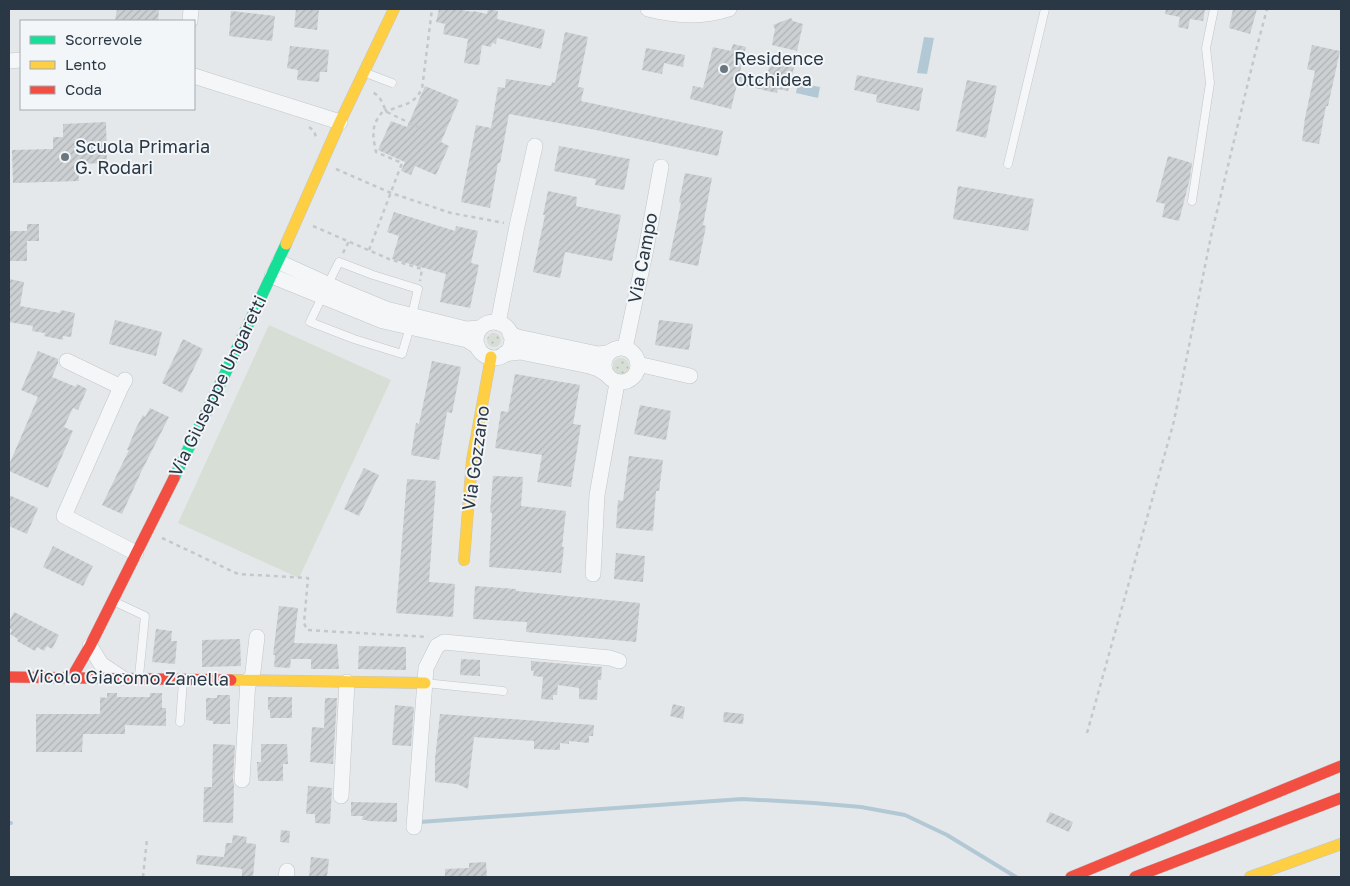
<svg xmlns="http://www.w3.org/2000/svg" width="1350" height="886" viewBox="0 0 1350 886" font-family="'Golos Text',sans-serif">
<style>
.grass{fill:url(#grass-dots)}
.park{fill:#d7ded5}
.water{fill:#b3c8d5}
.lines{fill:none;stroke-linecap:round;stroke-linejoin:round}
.stream{stroke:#b3c8d5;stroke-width:4}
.building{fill:url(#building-hatch)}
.lane-casing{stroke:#c3c6c8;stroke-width:9}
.street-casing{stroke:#c3c6c8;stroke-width:16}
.fast-casing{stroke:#c3c6c8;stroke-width:12}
.slow-casing{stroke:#c3c6c8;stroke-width:12}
.jam-casing{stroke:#c3c6c8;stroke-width:12}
.path{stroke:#c3c8ca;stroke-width:2.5;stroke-dasharray:4 4;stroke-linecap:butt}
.lane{stroke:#f4f6f7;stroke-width:8}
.street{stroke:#f4f6f7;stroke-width:15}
.fast{stroke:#16e098;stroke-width:11}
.slow{stroke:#ffcf43;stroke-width:11}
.jam{stroke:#f24e42;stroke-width:11}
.poi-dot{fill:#6b767f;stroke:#f3f6f9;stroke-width:2}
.labels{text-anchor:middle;stroke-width:4;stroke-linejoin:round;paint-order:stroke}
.poi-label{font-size:18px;fill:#2a3845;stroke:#f3f6f9;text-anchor:start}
.street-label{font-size:18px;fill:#2a3845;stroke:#f3f6f9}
</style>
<defs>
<pattern id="grass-dots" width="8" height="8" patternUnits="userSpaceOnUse" patternTransform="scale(1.25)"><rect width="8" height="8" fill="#d7ded5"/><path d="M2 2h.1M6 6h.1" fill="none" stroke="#b9bfb8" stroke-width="1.8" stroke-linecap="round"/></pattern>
<pattern id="building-hatch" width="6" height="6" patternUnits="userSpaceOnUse" patternTransform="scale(1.25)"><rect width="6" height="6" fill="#cdd0d3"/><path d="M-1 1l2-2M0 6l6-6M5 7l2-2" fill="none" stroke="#b0b3b6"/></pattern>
</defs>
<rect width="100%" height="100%" fill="#e5e8ea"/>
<g class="grass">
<circle cx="494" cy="340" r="7"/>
<circle cx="621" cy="366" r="8"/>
</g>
<path class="park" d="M269,325L391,380L299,578L178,523Z"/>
<g class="water">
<path d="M924,37L934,38L927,74L917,73Z"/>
<path d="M798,83L820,87L818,98L796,93Z"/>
</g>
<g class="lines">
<g class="stream">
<path d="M420,822L742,799L814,803L861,807L905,815L947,835L1016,877"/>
<path d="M9,823H11"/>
</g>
</g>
<g class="building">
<path d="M117,9H159L158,21H115Z"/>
<path d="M296,9H319L317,30L294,27Z"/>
<path d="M439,9H455L473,12V11L487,14L488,9L498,11L497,19L545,30L541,49L497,38L496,44L492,43L491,47L482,45L479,65L464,63L468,39L443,34L445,24L436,22Z"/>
<path d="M1166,9H1205L1203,21L1190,19L1188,29L1178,27L1180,17L1165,14Z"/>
<path d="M1233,9H1257L1250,34L1229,28Z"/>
<path d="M231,11L275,16L272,41L229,36Z"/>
<path d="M791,18L793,21L803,24L797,51L772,45L775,29L773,25Z"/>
<path d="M565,32L588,37L578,87L584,88L581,101L723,131L718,156L591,129L509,114L500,163H498L490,208L461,202L476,125L491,128L498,87L505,88L506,79L551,86L552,82L555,83Z"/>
<path d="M733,44L746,47L740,72L766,78L770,64L794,67L788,91L778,89L777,93L737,84L731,109L690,99L693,86L703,88L713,47L731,51Z"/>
<path d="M1312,45L1340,51L1328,106H1326L1319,144L1302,141L1305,118L1315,71L1307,69Z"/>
<path d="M290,46L329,50L327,72H320L319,82L297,80L298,70L287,68Z"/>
<path d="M646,48L685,55L683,67L664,63L662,74L642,70Z"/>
<path d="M857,75L923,88L919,111L876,102L877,95L854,90Z"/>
<path d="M967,80L997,86L986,138L956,131Z"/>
<path d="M425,86L459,100L441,142L449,146L436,175L415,166L411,175L401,171L405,162L378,150L391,121L407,127Z"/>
<path d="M106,122L107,163L78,164L79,181L13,183L12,150L53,149V137H63V124Z"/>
<path d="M559,146L630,159L624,190L595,185L596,179L554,171Z"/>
<path d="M1168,156L1192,163L1190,178L1179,221L1162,217L1165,204L1156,202Z"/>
<path d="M685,173L712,178L703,225L706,226L698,266L669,260L681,203L679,202Z"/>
<path d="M958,186L1034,199L1028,231L953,219Z"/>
<path d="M548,191L577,197L576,206L621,215L612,261L565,252L560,278L533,272L545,215H543Z"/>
<path d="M394,212L455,231L456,226L478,231L471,263L479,265L470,308L440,302L446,274L392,259L399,236L387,232Z"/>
<path d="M27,224H39V241H27V261H9V231H27Z"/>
<path d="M9,279L24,282L20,306L60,313L61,310L75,313L71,337L63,336V340L44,336L45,333L32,331L33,326L9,322Z"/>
<path d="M115,320L162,332L156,356L109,344Z"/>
<path d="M659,320L693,324L689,350L655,345Z"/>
<path d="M183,339L203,349L182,393L162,383Z"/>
<path d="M38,351L58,359V363L52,377L76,387L77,384L87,389L78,410L73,408L64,427L73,431L48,488L9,471V465L38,397L21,390Z"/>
<path d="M432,361L461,367L452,413L447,412L439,460L411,455L416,423L419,424Z"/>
<path d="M515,374L580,385L573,424L581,425L571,487L537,482L542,455L495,448L501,411L508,412Z"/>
<path d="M640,405L671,411L666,440L634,434Z"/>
<path d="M150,408L169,417L142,470L122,514L102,505L129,450H127L136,428L143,415L145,417Z"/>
<path d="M629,456L663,460L659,491H656L653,531L616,528L618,500L623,501Z"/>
<path d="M364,468L379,475L359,516L344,509Z"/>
<path d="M493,476L523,477L521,506L566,511L562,547H564L561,573L489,567L492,513L490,512Z"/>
<path d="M407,479L436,481L429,582L455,584L453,617L396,613Z"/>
<path d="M9,495L38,508L27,534L9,526Z"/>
<path d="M53,546L93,566L83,586L43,567Z"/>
<path d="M616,553L645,556L643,582L614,579Z"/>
<path d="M475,586L516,589V591L640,603L636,642L526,632L527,622L473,619Z"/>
<path d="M279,606L298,608L294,643L337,644L339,669H311V659H291L290,668L274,667L275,655H273Z"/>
<path d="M14,612L59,635L52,649L47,646L44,651L37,647L35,651L17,641L18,639L10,634L12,630L9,628V622Z"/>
<path d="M156,629L172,631L171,641H177L175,664L152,662Z"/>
<path d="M240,639L241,666L202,667V640Z"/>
<path d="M359,646L406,647V670L358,669Z"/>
<path d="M461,659L480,660V676L460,675Z"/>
<path d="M531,661L602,667L601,680H598L597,700L579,699V688L558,685L557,695H553V700L541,699L543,677L533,676L534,671H531Z"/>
<path d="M107,693H117V697H150V693H162V708H166V726L125,725V734H83L82,752H36V714H100V697L107,698Z"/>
<path d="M217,695H230V724H213V721L206,720V698H217Z"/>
<path d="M268,697H292V718H270V710H268Z"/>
<path d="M325,698H337L333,764L310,762L312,727L324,728Z"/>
<path d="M673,704L685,707L683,719L670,716Z"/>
<path d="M395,705L414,707L411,746L392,745Z"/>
<path d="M724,712L744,714L743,724L723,722Z"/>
<path d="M440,714L594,725L593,736H589V743L569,741V744L560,743V750L534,749V741L474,737L468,789L457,784L435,782V759Z"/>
<path d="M213,744L235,745L233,779L234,785L233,823L203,822L204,787H212Z"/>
<path d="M261,744H287L288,764H283V781H258L257,762H261Z"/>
<path d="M308,786L332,788L330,824L315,823V814H306Z"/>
<path d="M351,802L397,803V822L367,821V820H362L363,816H351Z"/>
<path d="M1050,812L1073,822L1069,832L1046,822Z"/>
<path d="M281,830L290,831L289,843L280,842Z"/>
<path d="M233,835L247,837L246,843L256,844L253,877H242V869L196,864L197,855L224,857L226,843H232Z"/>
<path d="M311,857L329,859L327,877H309Z"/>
<path d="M486,862L487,877H445V869L469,868V863Z"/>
</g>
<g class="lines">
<defs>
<g id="lane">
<path d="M366,73L392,83"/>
<path d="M1008,164L1045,9"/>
<path d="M1192,201L1210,83L1206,48L1214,9"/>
<path d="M328,284L339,262L373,275L418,289L412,315"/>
<path d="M322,297L310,322L354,339L402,354L410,327"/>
<path d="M113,601L145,616L139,676"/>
<path d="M425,683L503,691"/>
<path d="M180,722L183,681"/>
</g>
<g id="street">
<path d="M648,9C675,16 702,18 729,9"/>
<path d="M190,21L191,9"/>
<path d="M9,61L21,60"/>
<path d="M194,76L340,122"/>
<path d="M279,262L345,292L386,309L466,329L480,328"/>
<path d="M272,276L383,321L467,340L478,347"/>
<circle cx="494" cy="340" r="18"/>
<path d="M498,323L517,226L535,146"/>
<path d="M510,334L518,337L598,354L608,353"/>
<circle cx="621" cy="365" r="17"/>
<path d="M625,348L646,249L661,167"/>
<path d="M504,354L520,352L589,366L598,369L606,374"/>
<path d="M67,361L121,387"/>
<path d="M638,364L690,376"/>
<path d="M125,380L121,387L64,516L136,553"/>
<path d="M593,574L597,495L617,383"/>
<path d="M90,646L101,664L122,678"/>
<path d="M252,680L257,637"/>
<path d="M242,780L248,680"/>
<path d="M341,796L347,682"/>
<path d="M414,827L426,668L437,646L444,642L610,658L619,661"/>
<path d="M286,877L287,871"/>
</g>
<path id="fast" d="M174,478L224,376L286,244"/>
<g id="slow">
<path d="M286,244L340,122L394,9"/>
<path d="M464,560L472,460L491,357"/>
<path d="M231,680L425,683"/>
<path d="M1250,877L1341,844"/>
</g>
<g id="jam">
<path d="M9,677L231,680"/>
<path d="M72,677L90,646L174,478"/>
<path d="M1071,877L1341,766"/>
<path d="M1135,877L1341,798"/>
</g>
</defs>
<use href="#lane" class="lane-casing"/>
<use href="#street" class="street-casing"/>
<use href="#fast" class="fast-casing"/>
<use href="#slow" class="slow-casing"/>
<use href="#jam" class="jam-casing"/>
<g class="path">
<path d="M385,109L387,112C404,102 411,108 422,89L432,9"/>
<path d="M387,112L424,130"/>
<path d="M309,127L314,131L316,137"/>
<path d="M336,169L391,193L451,213L504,223"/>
<path d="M313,226L389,259L422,269L420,281"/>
<path d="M369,250L402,163L376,152C372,133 371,124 385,109C382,101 379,95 372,92"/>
<path d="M343,253L349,241"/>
<path d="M162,538L238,574L308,578L304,623L307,630L428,637"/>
<path d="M1087,733L1174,421L1211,236L1254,58L1267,9"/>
<path d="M143,877L147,839"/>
</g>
<use href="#lane" class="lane"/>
<use href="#street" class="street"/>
<use href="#fast" class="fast"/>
<use href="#slow" class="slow"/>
<use href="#jam" class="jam"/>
</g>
<g class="poi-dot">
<circle cx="724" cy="69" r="5"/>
<circle cx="65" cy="157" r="5"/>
</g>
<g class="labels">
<g class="poi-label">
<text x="734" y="65">Residence<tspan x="734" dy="21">Otchidea</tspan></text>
<text x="75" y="153">Scuola Primaria<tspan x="75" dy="21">G. Rodari</tspan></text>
</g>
<g class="street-label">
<text transform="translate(643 258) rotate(-79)" y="6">Via Campo</text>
<text transform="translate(218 386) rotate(-64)" y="6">Via Giuseppe Ungaretti</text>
<text transform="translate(476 458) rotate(-82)" y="6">Via Gozzano</text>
<text transform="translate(128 678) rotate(1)" y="6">Vicolo Giacomo Zanella</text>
</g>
</g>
<rect width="1350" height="886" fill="none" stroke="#2a3845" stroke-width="20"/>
<rect x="20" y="20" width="175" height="90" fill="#f3f6f9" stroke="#a3aab1"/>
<rect x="30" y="36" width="25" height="8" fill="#16e098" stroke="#a3aab1"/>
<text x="65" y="45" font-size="15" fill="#2a3845">Scorrevole</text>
<rect x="30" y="61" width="25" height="8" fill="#ffcf43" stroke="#a3aab1"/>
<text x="65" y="70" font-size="15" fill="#2a3845">Lento</text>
<rect x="30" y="86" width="25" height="8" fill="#f24e42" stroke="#a3aab1"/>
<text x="65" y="95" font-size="15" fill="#2a3845">Coda</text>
</svg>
